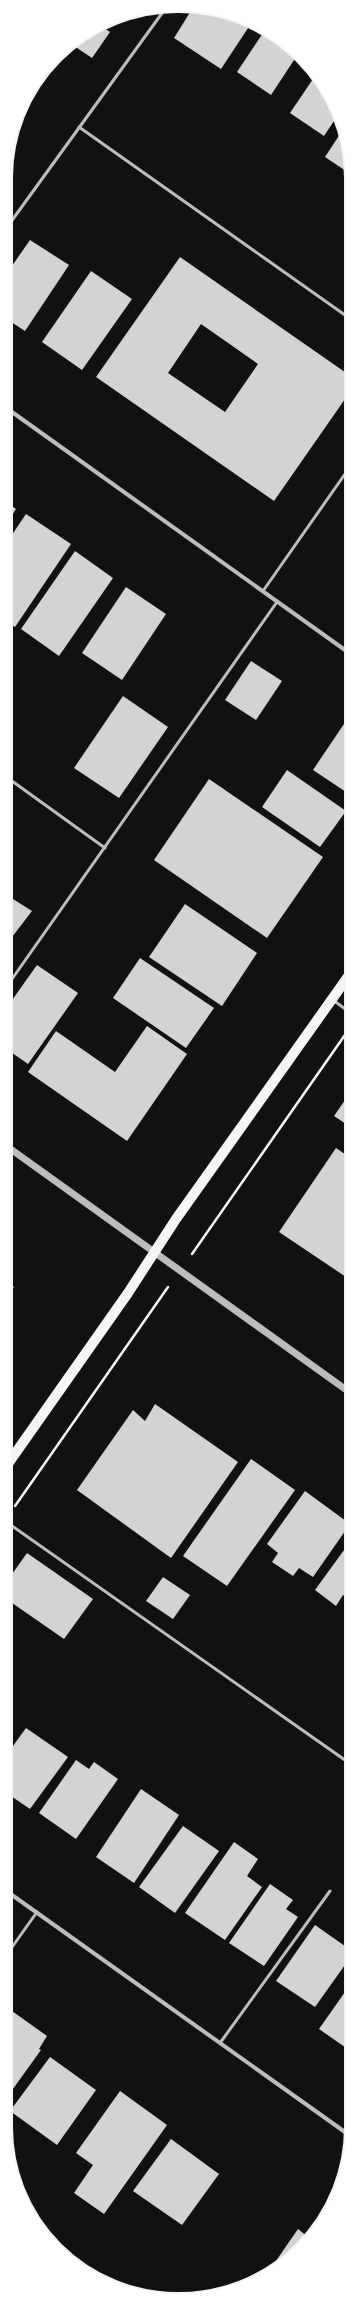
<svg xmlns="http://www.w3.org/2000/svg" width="357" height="2305" viewBox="0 0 357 2305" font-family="Rubik,sans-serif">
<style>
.building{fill:#d3d3d3;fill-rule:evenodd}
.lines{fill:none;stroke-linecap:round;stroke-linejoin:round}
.path{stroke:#f5f5f5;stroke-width:2.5}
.service{stroke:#bcbcbc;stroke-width:3}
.minor{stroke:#bcbcbc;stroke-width:4}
.tertiary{stroke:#bcbcbc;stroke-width:7}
.primary{stroke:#f5f5f5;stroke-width:10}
.rim{fill:none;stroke:#f5f5f5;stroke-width:2}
</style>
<rect width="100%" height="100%" fill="#111"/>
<g class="building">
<path d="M194,6L252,22L221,69L174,38Z"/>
<path d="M101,26L110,32L92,58L71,44Z"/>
<path d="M265,30L298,54L271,95L237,72Z"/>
<path d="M315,76L334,102L338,115L324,136L290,113Z"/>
<path d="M342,131L352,167V175L325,157Z"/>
<path d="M30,240L69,265L25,331L5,318V276Z"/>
<path d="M180,257L352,377V389L274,501L96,377ZM201,324L258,364L225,412L168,373Z"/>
<path d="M91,271L132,299L82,370L42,342Z"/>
<path d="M5,501L16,509L5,526Z"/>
<path d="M26,514L71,544L15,627L5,621V545Z"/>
<path d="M75,551L113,578L59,656L21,629Z"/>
<path d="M126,587L166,614L122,680L82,653Z"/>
<path d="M251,661L282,681L256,720L225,700Z"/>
<path d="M123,696L168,727L119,798L74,768Z"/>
<path d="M346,721L352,724V796L313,770Z"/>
<path d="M287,770L346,811L320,847L262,807Z"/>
<path d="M209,779L323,857L267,938L154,860Z"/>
<path d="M5,894L32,911L9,941L12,943L5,953Z"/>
<path d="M185,904L257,953L222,1006L149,957Z"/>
<path d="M140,958L214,1008L186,1048L113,998Z"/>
<path d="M37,965L78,993L28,1064L5,1048V1010Z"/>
<path d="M147,1026L187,1054L127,1141L28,1072L56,1031L115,1072Z"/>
<path d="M352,1090V1128L334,1116Z"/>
<path d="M336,1148L352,1159V1281L279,1232Z"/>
<path d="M5,1281L14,1287L5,1300Z"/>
<path d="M155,1404L238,1462L171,1558L77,1490L133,1410L145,1421Z"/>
<path d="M251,1459L295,1490L227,1586L183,1556Z"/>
<path d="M305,1491L350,1524L313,1577L299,1568L293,1576L272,1562L278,1553L267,1544Z"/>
<path d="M352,1539V1601L343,1595L336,1606L315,1590Z"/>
<path d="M27,1553L93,1599L64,1639L5,1598V1584Z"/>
<path d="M163,1577L190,1595L173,1619L146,1601Z"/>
<path d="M5,1705L12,1710L5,1720Z"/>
<path d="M26,1728L68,1757L30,1809L5,1792V1757Z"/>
<path d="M76,1760L89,1769L94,1762L118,1779L76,1839L39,1813Z"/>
<path d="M141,1789L179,1815L134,1883L96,1857Z"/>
<path d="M183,1826L219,1851L175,1913L139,1887Z"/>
<path d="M234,1842L258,1859L247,1876L262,1887L225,1940L185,1913Z"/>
<path d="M270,1884L293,1900L286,1909L298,1917L264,1966L229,1943Z"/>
<path d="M315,1925L352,1951V1955L315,2007L276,1981Z"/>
<path d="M352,1982V2052L319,2029Z"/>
<path d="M5,2006L47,2036L39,2049L41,2050L5,2100Z"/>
<path d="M50,2057L96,2090L57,2145L10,2111Z"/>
<path d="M120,2091L167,2125L104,2214L74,2193L93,2165L76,2153Z"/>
<path d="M171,2139L219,2174L182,2225L133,2191Z"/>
<path d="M298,2229L308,2237L293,2257L269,2271Z"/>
</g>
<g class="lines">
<g class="path">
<path d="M192,1254L347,1032"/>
<path d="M15,1506L168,1287"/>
</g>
<g class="service">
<path d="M79,127L352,320"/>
<path d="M5,230L165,9"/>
<path d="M263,591L352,464"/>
<path d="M5,776L105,848"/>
<path d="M5,989L277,602"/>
<path d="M333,1000L352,1014"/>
<path d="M5,1521L352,1765"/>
<path d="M5,1957L37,1912"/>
<path d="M220,2043L330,1891"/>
</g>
<g class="minor">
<path d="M5,407L352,655"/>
<path d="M5,1890L352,2137"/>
</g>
<path class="tertiary" d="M5,1145L352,1394"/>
<path class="primary" d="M5,1468L128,1293L176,1219L352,971"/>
</g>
<path d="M0 0H357V2305H0ZM178 12H179A166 166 0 0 1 345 178V2127A166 166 0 0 1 179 2293H178A166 166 0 0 1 12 2127V178A166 166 0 0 1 178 12Z" fill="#fff" fill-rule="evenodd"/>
<path class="rim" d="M178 12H179A166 166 0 0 1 345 178V2127A166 166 0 0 1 179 2293H178A166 166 0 0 1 12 2127V178A166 166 0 0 1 178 12Z"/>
</svg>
